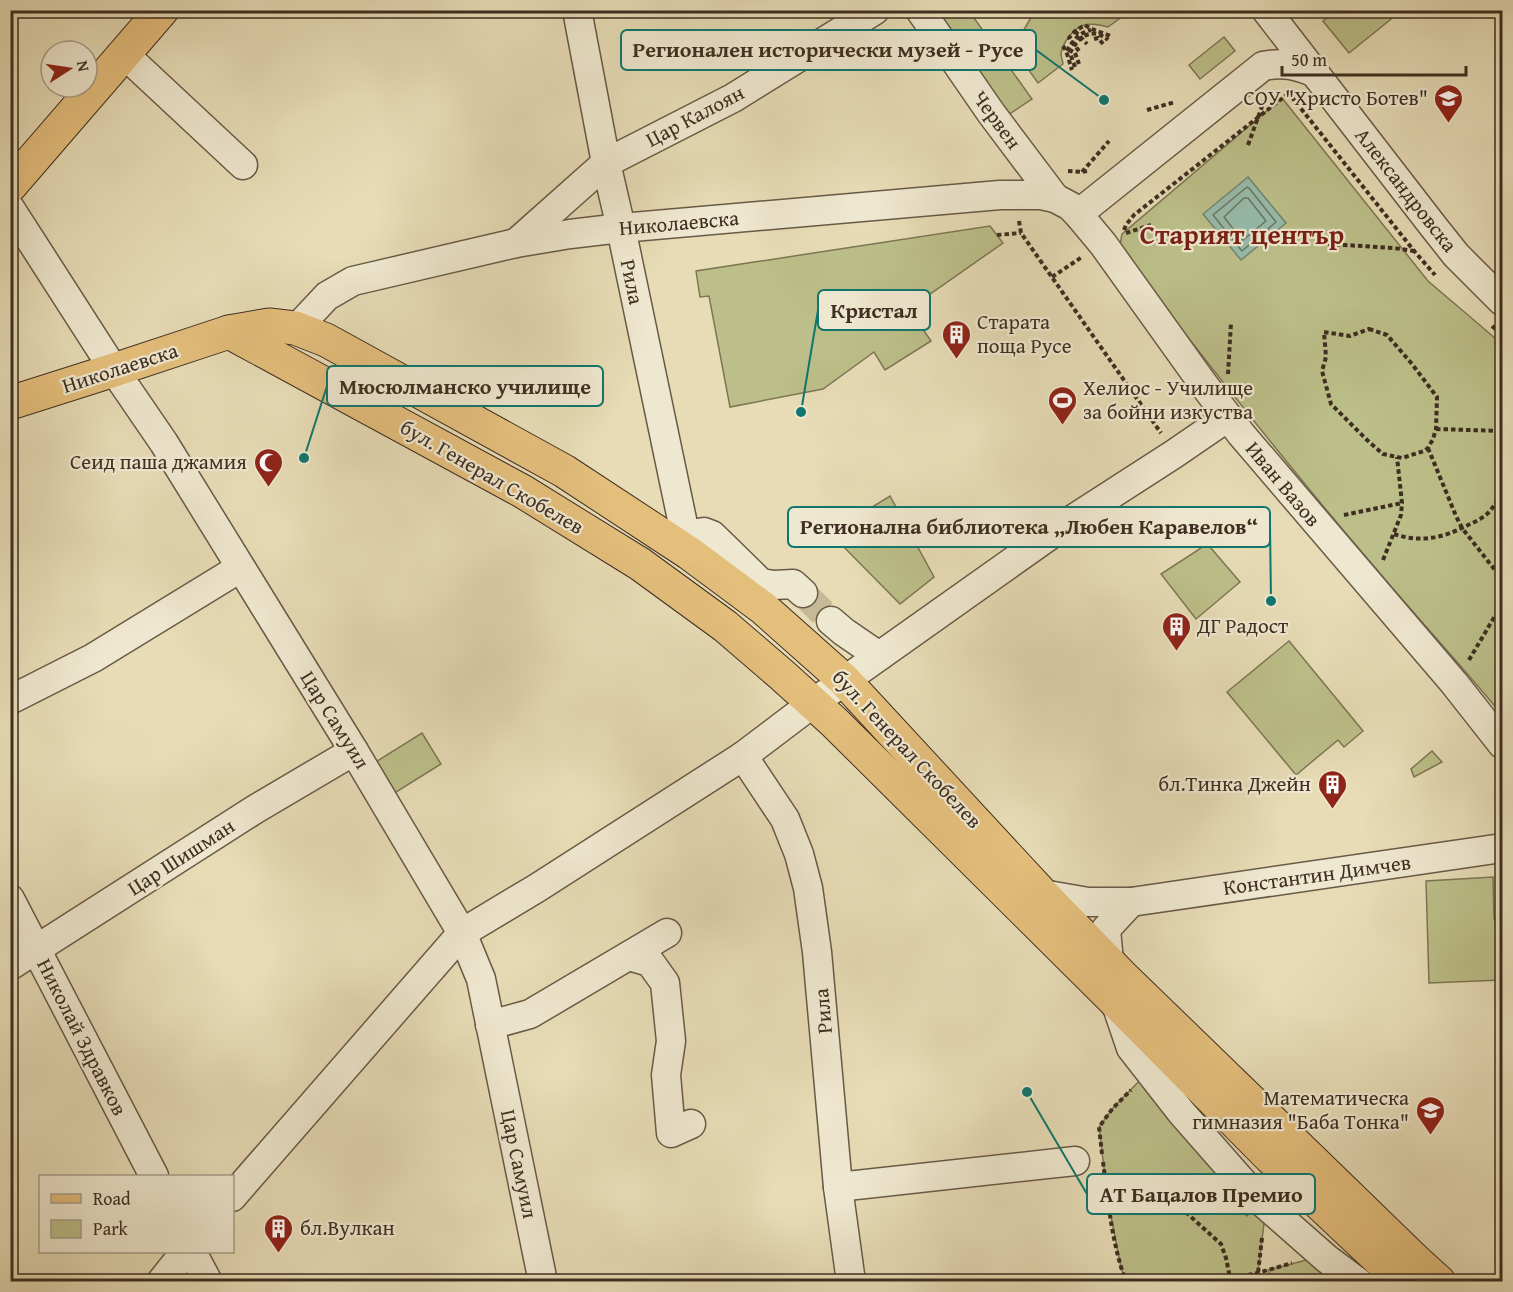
<svg xmlns="http://www.w3.org/2000/svg" width="1513" height="1292" viewBox="0 0 1513 1292" font-family="'Gentium Book Plus',serif">
<style>
.green{fill:#bcbf89;stroke:#7d7655;stroke-width:1.5}
.water{fill:#97bcac;stroke:#738374;stroke-width:1.5}
.lines{fill:none;stroke-linecap:round;stroke-linejoin:round}
.shore{stroke:#6a7566;stroke-width:1.5}
.minor-tunnel{stroke:#c5b998;stroke-width:28;stroke-dasharray:28 14;stroke-linecap:butt}
.minor-casing{stroke:#685a46;stroke-width:31}
.major-casing{stroke:#3e2e21;stroke-width:35}
.path{stroke:#3e2e21;stroke-width:4;stroke-dasharray:4.5 3;stroke-linecap:butt}
.minor{stroke:#efe8d0;stroke-width:28}
.major{stroke:#e4be7b;stroke-width:33}
.labels{text-anchor:middle;stroke-width:4.5;stroke-linejoin:round;paint-order:stroke}
.poi-label{font-size:21px;fill:#3e2e21;stroke:#efe8d0;text-anchor:end}
.street-label{font-size:21px;fill:#3e2e21;stroke:#efe8d0}
.district-label{font-size:27px;font-weight:bold;fill:#7a1f14;stroke:#efe8d0}
.leader{fill:none;stroke:#0f766e;stroke-width:2}
.callout-dot{fill:#0f766e;stroke:#efe8d0;stroke-width:2}
.callout{fill:#efe8d0;stroke:#0f766e;stroke-width:2}
.callout-label{font-size:22px;text-anchor:middle;font-weight:bold;fill:#3e2e21}
</style>
<rect width="100%" height="100%" fill="#e7dcb6"/>
<filter id="stains"><feTurbulence type="fractalNoise" baseFrequency=".00333" numOctaves="4"/><feColorMatrix values="0 0 0 0 .2 0 0 0 0 .09 0 0 0 0 .02 0 0 0 .5 -.17"/></filter>
<radialGradient id="worn" r=".72"><stop offset=".6" stop-color="#630" stop-opacity="0"/><stop offset="1" stop-color="#630" stop-opacity=".3"/></radialGradient>
<g class="green">
<path d="M935,11H969L1032,99L1008,115Z"/>
<path d="M1029,11H1130L1108,27C1101,25 1092,23 1084,25C1074,28 1062,43 1061,54C1061,55 1063,63 1063,64L1038,83L1013,48L1032,16Z"/>
<path d="M1336,11L1337,10L1401,11L1349,53L1323,21Z"/>
<path d="M1224,37L1235,51L1200,79L1189,65Z"/>
<path d="M1282,98L1428,281L1502,344V715C1462,666 1419,620 1378,571C1290,469 1207,363 1125,256L1120,245L1122,234Z"/>
<path d="M990,226L1003,243L909,309L931,341L885,370L874,352L823,389L730,407L709,296L700,297L696,271Z"/>
<path d="M890,496L934,577L900,604L830,533Z"/>
<path d="M1204,546L1210,547L1240,582L1196,619L1161,574Z"/>
<path d="M1289,641L1363,731L1344,747L1338,740L1296,775L1227,692Z"/>
<path d="M422,733L441,764L385,799L366,768Z"/>
<path d="M1432,751L1442,762L1414,777L1411,769Z"/>
<path d="M1493,877L1494,918L1502,936V980L1429,983L1426,881Z"/>
<path d="M1143,1077L1237,1184L1222,1192L1247,1216L1256,1206L1265,1215L1258,1273L1211,1281H1126L1121,1268L1108,1201L1099,1127L1113,1108Z"/>
<path d="M1310,1259L1333,1281H1271L1268,1270Z"/>
</g>
<path class="water" d="M1248,177L1286,223L1241,260L1203,214Z"/>
<g class="lines">
<g class="shore">
<path d="M1247,187L1249,188L1276,222L1242,251L1213,215Z"/>
<path d="M1244,198H1248L1266,221L1243,240L1241,239L1224,217Z"/>
</g>
<path class="minor-tunnel" d="M803,593L831,621"/>
<defs>
<g id="minor">
<path d="M577,10L606,163L621,228L689,553"/>
<path d="M920,10L991,113L1055,198"/>
<path d="M1266,10L1433,226L1456,255L1502,301"/>
<path d="M124,54L243,165"/>
<path d="M10,208L114,370L164,443L354,751L462,933L481,979L543,1282"/>
<path d="M1078,214L1263,66C1282,62 1297,65 1315,73"/>
<path d="M516,243L606,163L733,98L875,10"/>
<path d="M296,329L327,296L353,281L516,243L570,234L621,228L1000,195H1041L1055,198L1070,206L1078,214L1103,244L1204,385L1241,434L1454,683L1502,744"/>
<path d="M685,535L704,532L712,535L761,583L774,585L793,584L803,593"/>
<path d="M831,621L844,632L879,656"/>
<path d="M10,700L93,658L240,568"/>
<path d="M743,756L785,819L799,854L808,888L817,952L838,1187L851,1282"/>
<path d="M1042,894L1088,902H1131L1502,848"/>
<path d="M10,899L154,1176"/>
<path d="M629,956L650,962L665,983L671,1041L666,1075L671,1133L691,1124"/>
<path d="M1109,962L1106,929L1131,902"/>
<path d="M10,966L254,810L354,751"/>
<path d="M1115,1001L1131,1048L1181,1112L1253,1194L1327,1259L1358,1282"/>
<path d="M490,1025L530,1014L667,933"/>
<path d="M838,1187L1075,1161"/>
<path d="M232,1197L462,933L537,888L743,756L813,703L1067,523L1174,454L1228,417"/>
<path d="M192,1252L208,1282"/>
<path d="M161,1282L185,1252"/>
</g>
<g id="major">
<path d="M10,186L162,10"/>
<path d="M229,332L522,491L640,564L725,626L782,675L834,722L1115,1001L1270,1157L1403,1282"/>
<path d="M10,403L114,370L229,332L269,325L295,328L326,340L564,471L689,553L763,608L844,680L1042,894L1122,976L1417,1262L1439,1282"/>
</g>
</defs>
<use href="#minor" class="minor-casing"/>
<use href="#major" class="major-casing"/>
<g class="path">
<path d="M1075,31L1087,44"/>
<path d="M1094,39L1098,38L1103,44"/>
<path d="M1063,46C1068,53 1069,62 1072,70"/>
<path d="M1067,51C1072,41 1080,32 1091,30"/>
<path d="M1079,51L1069,38L1075,31L1085,25C1093,31 1103,32 1112,37"/>
<path d="M1075,53L1079,64"/>
<path d="M1075,67L1070,53C1078,37 1092,26 1108,40"/>
<path d="M1287,91L1415,252L1435,275"/>
<path d="M1147,110L1175,102"/>
<path d="M1248,145L1264,101"/>
<path d="M1068,171L1082,172L1087,171"/>
<path d="M1082,172L1109,141"/>
<path d="M1019,221L1021,233L1161,433"/>
<path d="M1124,230L1126,225L1134,215L1289,93"/>
<path d="M1126,233L1151,225"/>
<path d="M997,235L1021,233"/>
<path d="M1328,244L1394,248L1414,251"/>
<path d="M1052,277L1082,257"/>
<path d="M1492,326L1502,335"/>
<path d="M1369,329L1387,335L1412,364L1437,397L1436,429L1433,439L1428,448L1424,451L1402,458L1383,454L1367,440L1331,404L1322,371L1326,357L1324,332L1350,336Z"/>
<path d="M1228,374L1231,323"/>
<path d="M1436,429L1502,431"/>
<path d="M1428,448L1456,516L1462,528L1502,579"/>
<path d="M1344,515L1402,503"/>
<path d="M1394,534C1420,543 1444,538 1468,525C1475,522 1483,518 1488,513C1494,507 1498,499 1502,493"/>
<path d="M1383,560L1401,515L1402,503L1397,457"/>
<path d="M1469,660L1502,604"/>
<path d="M1102,1154L1099,1127L1113,1108L1131,1090"/>
<path d="M1103,1162C1108,1201 1112,1244 1126,1282"/>
<path d="M1169,1197L1221,1244L1226,1258L1230,1278"/>
<path d="M1108,1201L1217,1192"/>
<path d="M1262,1238L1258,1273L1262,1282"/>
<path d="M1211,1282L1258,1273L1292,1263"/>
</g>
<use href="#minor" class="minor"/>
<use href="#major" class="major"/>
</g>
<defs>
<symbol id="school-pin" viewBox="-11 -11 22 30"><path d="M0 17L-7.5 6A9.5 9.5 0 1 1 7.5 6Z" fill="#8f2418" stroke="#efe8d0"/><path d="M0-5L7-2L0 1L-7-2ZM-4 1L0 2.5L4 1V4Q0 6-4 4Z" fill="#fff"/></symbol>
<symbol id="building-pin" viewBox="-11 -11 22 30"><path d="M0 17L-7.5 6A9.5 9.5 0 1 1 7.5 6Z" fill="#8f2418" stroke="#efe8d0"/><path d="M-4-6H4V6H1V3H-1V6H-4ZM-2.5-4.3h1.7v1.8h-1.7ZM.8-4.3h1.7v1.8H.8ZM-2.5-1h1.7V.8h-1.7ZM.8-1h1.7V.8H.8Z" fill="#fff"/></symbol>
<symbol id="stadium-pin" viewBox="-11 -11 22 30"><path d="M0 17L-7.5 6A9.5 9.5 0 1 1 7.5 6Z" fill="#8f2418" stroke="#efe8d0"/><path d="M0-5a6.5 5 0 1 0 0 10a6.5 5 0 1 0 0-10ZM-3.5-1.8h7v3.6h-7Z" fill="#fff"/></symbol>
<symbol id="mosque-pin" viewBox="-11 -11 22 30"><path d="M0 17L-7.5 6A9.5 9.5 0 1 1 7.5 6Z" fill="#8f2418" stroke="#efe8d0"/><path d="M3.5-4.9A6 6 0 1 0 3.5 4.9A5 5 0 1 1 3.5-4.9Z" fill="#fff"/></symbol>
</defs>
<g fill-rule="evenodd">
<use href="#school-pin" x="1432" y="82" width="33" height="45"/>
<use href="#building-pin" x="940" y="318" width="33" height="45"/>
<use href="#stadium-pin" x="1046" y="384" width="33" height="45"/>
<use href="#mosque-pin" x="252" y="446" width="33" height="45"/>
<use href="#building-pin" x="1160" y="610" width="33" height="45"/>
<use href="#building-pin" x="1316" y="768" width="33" height="45"/>
<use href="#school-pin" x="1414" y="1094" width="33" height="45"/>
<use href="#building-pin" x="262" y="1212" width="33" height="45"/>
</g>
<g class="labels">
<g class="poi-label">
<text x="1428" y="105">СОУ "Христо Ботев"</text>
<text x="977" y="329" text-anchor="start">Старата<tspan x="977" dy="24">поща Русе</tspan></text>
<text x="1083" y="395" text-anchor="start">Хелиос - Училище<tspan x="1083" dy="24">за бойни изкуства</tspan></text>
<text x="247" y="469">Сеид паша джамия</text>
<text x="1197" y="633" text-anchor="start">ДГ Радост</text>
<text x="1311" y="791">бл.Тинка Джейн</text>
<text x="1409" y="1105">Математическа<tspan x="1409" dy="24">гимназия "Баба Тонка"</tspan></text>
<text x="300" y="1235" text-anchor="start">бл.Вулкан</text>
</g>
<g class="street-label">
<text transform="translate(695 116) rotate(-28)" y="7">Цар Калоян</text>
<text transform="translate(997 120) rotate(54)" y="7">Червен</text>
<text transform="translate(1406 190) rotate(52)" y="7">Александровска</text>
<text transform="translate(679 223) rotate(-5)" y="7">Николаевска</text>
<text transform="translate(632 282) rotate(78)" y="7">Рила</text>
<text transform="translate(120 368) rotate(-18)" y="7">Николаевска</text>
<text transform="translate(492 477) rotate(30)" y="7">бул. Генерал Скобелев</text>
<text transform="translate(1283 484) rotate(50)" y="7">Иван Вазов</text>
<text transform="translate(335 720) rotate(58)" y="7">Цар Самуил</text>
<text transform="translate(907 749) rotate(47)" y="7">бул. Генерал Скобелев</text>
<text transform="translate(181 857) rotate(-33)" y="7">Цар Шишман</text>
<text transform="translate(1317 875) rotate(-8)" y="7">Константин Димчев</text>
<text transform="translate(823 1011) rotate(-95)" y="7">Рила</text>
<text transform="translate(82 1037) rotate(63)" y="7">Николай Здравков</text>
<text transform="translate(519 1164) rotate(78)" y="7">Цар Самуил</text>
</g>
<g class="district-label">
<text x="1242" y="244">Старият център</text>
</g>
</g>
<path class="leader" d="M1104 100L1036 50M801 412L818 310M304 458L327 386M1271 601L1270 527M1027 1092L1087 1194"/>
<g class="callout-dot">
<circle cx="1104" cy="100" r="6"/>
<circle cx="801" cy="412" r="6"/>
<circle cx="304" cy="458" r="6"/>
<circle cx="1271" cy="601" r="6"/>
<circle cx="1027" cy="1092" r="6"/>
</g>
<g class="callout">
<rect x="621" y="30" width="415" height="40" rx="6"/>
<rect x="818" y="290" width="112" height="40" rx="6"/>
<rect x="327" y="366" width="276" height="40" rx="6"/>
<rect x="788" y="507" width="482" height="40" rx="6"/>
<rect x="1087" y="1174" width="228" height="40" rx="6"/>
</g>
<g class="callout-label">
<text x="828" y="57">Регионален исторически музей - Русе</text>
<text x="874" y="318">Кристал</text>
<text x="465" y="394">Мюсюлманско училище</text>
<text x="1029" y="534">Регионална библиотека „Любен Каравелов“</text>
<text x="1201" y="1202">АТ Бацалов Премио</text>
</g>
<rect width="1513" height="1292" fill="none" stroke="#e7dcb6" stroke-width="36"/>
<rect x="12" y="12" width="1489" height="1268" fill="none" stroke="#3e2e21" stroke-width="3"/>
<rect x="18" y="18" width="1477" height="1256" fill="none" stroke="#3e2e21" stroke-width="1.5"/>
<rect x="39" y="1175" width="195" height="78" fill="#efe8d0" stroke="#a89e8a" stroke-width="1.5"/>
<rect x="51" y="1194" width="30" height="9" fill="#e4be7b" stroke="#a89e8a" stroke-width="1.5"/>
<text x="93" y="1205" font-size="18" fill="#3e2e21">Road</text>
<rect x="51" y="1220" width="30" height="18" fill="#bcbf89" stroke="#a89e8a" stroke-width="1.5"/>
<text x="93" y="1235" font-size="18" fill="#3e2e21">Park</text>
<g transform="translate(69 69) rotate(78)"><circle r="28" fill="#efe8d0" stroke="#a89e8a" stroke-width="1.5"/>
<path d="M0-4.5L10 22L0 15L-10 22Z" fill="#8f2418"/>
<text y="-9" font-size="16" font-weight="bold" text-anchor="middle" fill="#3e2e21">N</text>
</g>
<path d="M1282 66v9h184v-9" fill="none" stroke="#3e2e21" stroke-width="3"/>
<text x="1291" y="66" font-size="18" fill="#3e2e21" stroke="#efe8d0" stroke-width="4.5" paint-order="stroke">50 m</text>
<rect width="100%" height="100%" filter="url(#stains)"/>
<rect width="100%" height="100%" fill="url(#worn)"/>
</svg>
